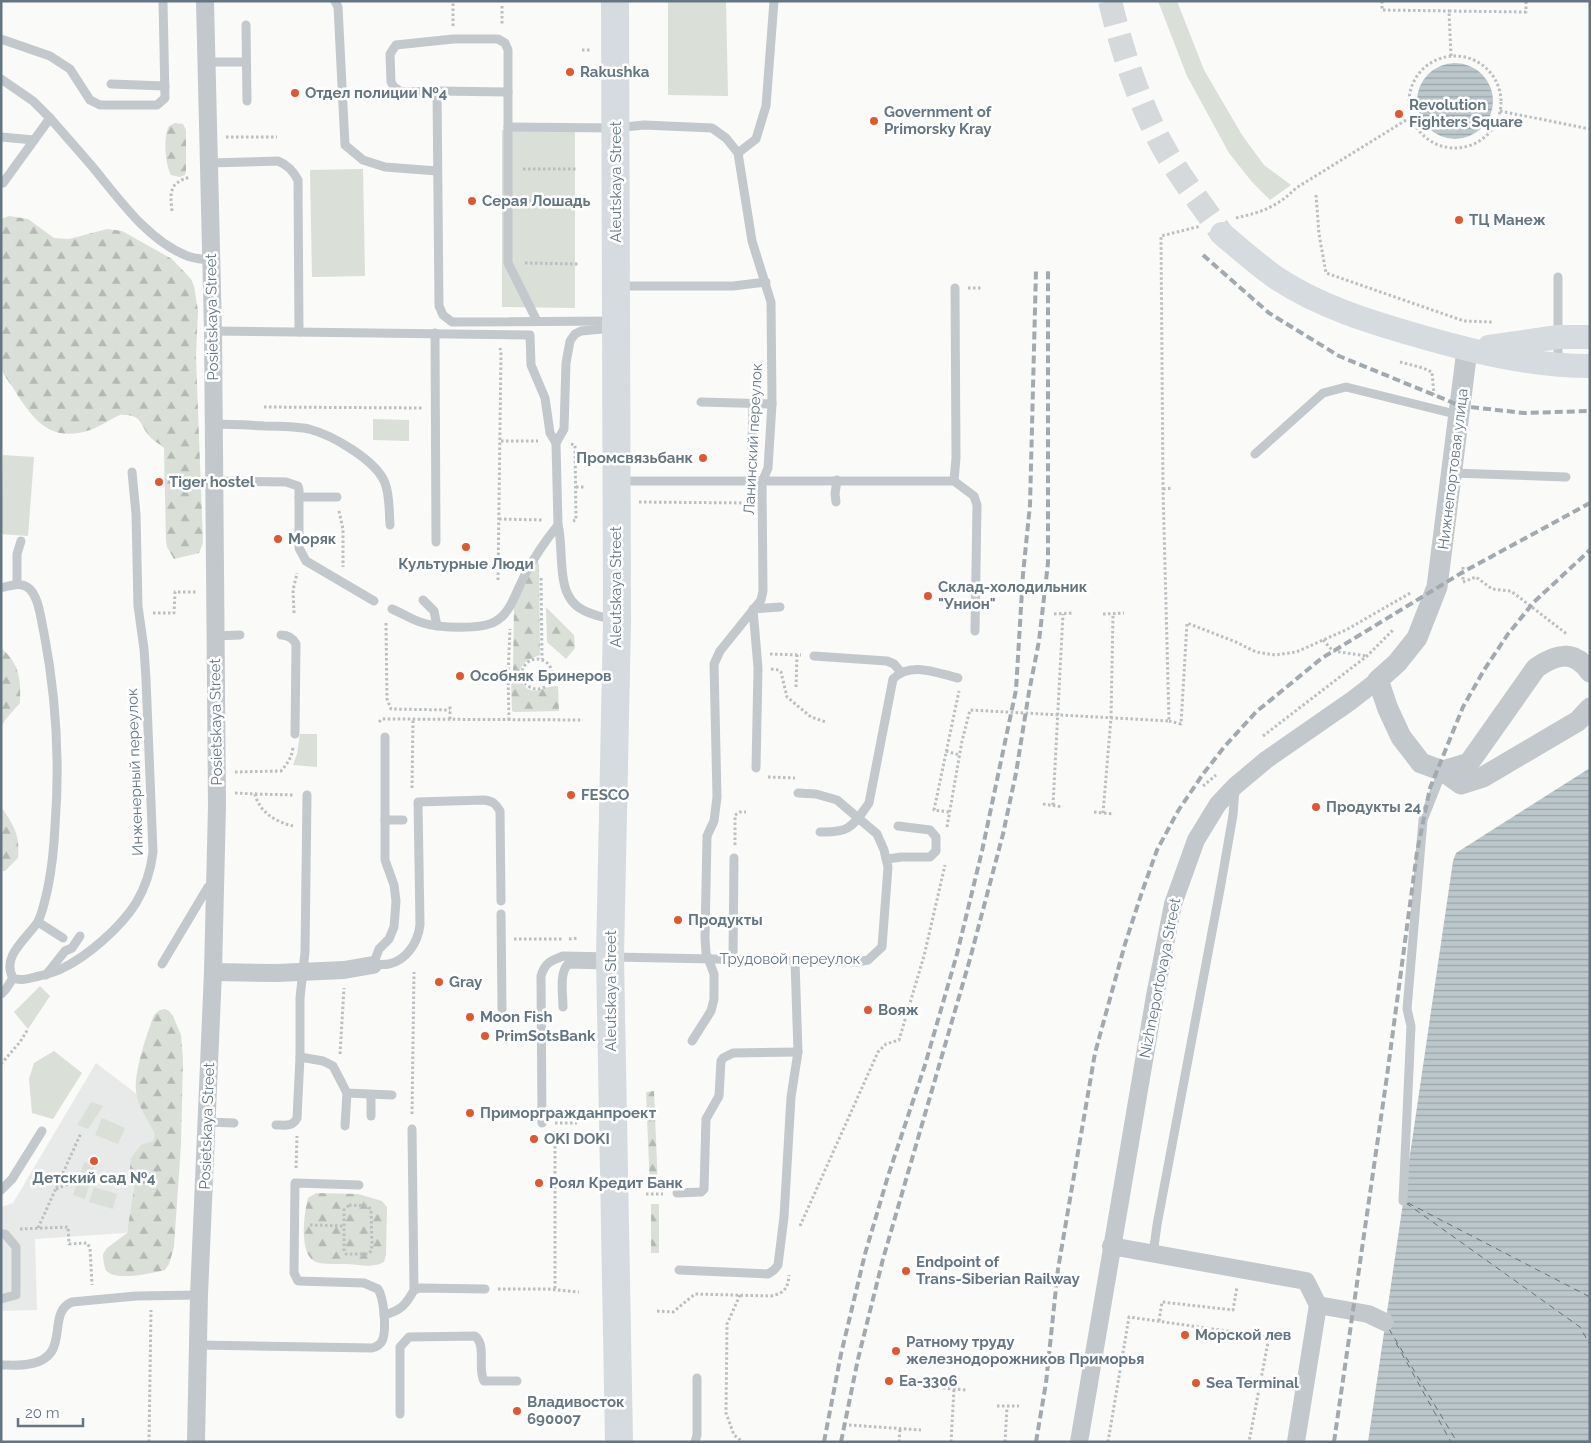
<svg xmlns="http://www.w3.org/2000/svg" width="1591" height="1443" viewBox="0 0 1591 1443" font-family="Raleway,sans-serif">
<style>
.built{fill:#e8e9e9}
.green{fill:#dadfd7}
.forest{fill:url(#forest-firs)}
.water{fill:url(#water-rules)}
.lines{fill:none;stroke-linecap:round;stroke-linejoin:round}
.ferry{stroke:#60757c;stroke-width:1;stroke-dasharray:6 5;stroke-linecap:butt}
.secondary-tunnel{stroke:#d5d9db;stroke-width:24;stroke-dasharray:24 12;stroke-linecap:butt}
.path{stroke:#bbbfc2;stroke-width:3;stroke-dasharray:2.5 2.5;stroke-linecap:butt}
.service{stroke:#c3c8cc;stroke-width:9}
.minor{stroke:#c3c8cc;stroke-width:18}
.tertiary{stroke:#c3c8cc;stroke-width:21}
.secondary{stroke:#d6dbdf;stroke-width:24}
.primary{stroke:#d6dbdf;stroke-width:28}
.rail{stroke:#a2aab0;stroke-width:4;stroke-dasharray:8 4;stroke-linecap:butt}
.poi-dot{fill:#e4572e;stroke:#fff;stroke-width:2}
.labels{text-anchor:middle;stroke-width:5;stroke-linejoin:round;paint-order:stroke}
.poi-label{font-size:15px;font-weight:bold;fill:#657683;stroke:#fff;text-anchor:start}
.street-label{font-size:15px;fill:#657683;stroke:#fff}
</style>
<defs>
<pattern id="forest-firs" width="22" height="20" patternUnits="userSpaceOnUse" patternTransform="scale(1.25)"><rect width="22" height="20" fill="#dadfd7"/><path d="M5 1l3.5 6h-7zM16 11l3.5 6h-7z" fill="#b4b9b4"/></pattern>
<pattern id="water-rules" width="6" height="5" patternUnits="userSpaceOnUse" patternTransform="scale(1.25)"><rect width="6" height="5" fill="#bbc7cb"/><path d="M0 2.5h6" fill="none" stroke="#9ca6aa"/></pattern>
</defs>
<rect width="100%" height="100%" fill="#fafaf8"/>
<path class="built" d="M96,1063L134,1092L163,1118L126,1233L35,1239L37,1310L1,1311V1207L13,1203Z"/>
<g class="green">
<path d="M668,1H726L728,96L668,95Z"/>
<path d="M1158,1H1177L1204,70L1242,135L1264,165L1291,185L1270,200L1252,182L1229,153L1187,76Z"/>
<path d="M502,130L575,131V308L502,307Z"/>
<path d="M363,169L365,276L312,277L310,170Z"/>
<path d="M373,419L409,420V441L373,440Z"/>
<path d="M3,455L34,457L28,536L1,534Z"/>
<path d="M300,734H317V767L293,765L297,754Z"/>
<path d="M40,986L50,996L28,1029L14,1012Z"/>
<path d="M54,1051L82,1073L53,1119L32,1113L29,1079L34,1063Z"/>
<path d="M91,1102L103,1106L88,1129L77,1125Z"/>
<path d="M102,1118L125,1128L118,1144L95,1135Z"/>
<path d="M84,1162L95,1165L85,1199L73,1195Z"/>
<path d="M94,1187L117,1194L113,1209L89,1202Z"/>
</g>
<g class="forest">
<path d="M175,123L183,124L186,130V170L185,175L180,177L171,175C165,164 163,136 169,126Z"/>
<path d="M9,216L28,219L54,238L69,239L107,229L122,231L172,259L191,279L194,286L198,311L196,357L203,543L199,553L174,559L167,547L166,540L164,448C160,444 155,442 151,438C139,425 143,414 121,415L125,413C113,417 102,426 90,430C51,443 34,421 15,391C10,382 4,377 1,368V219Z"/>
<path d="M537,560L539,564L540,655C530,659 522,661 519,673H513L514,605Z"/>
<path d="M546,607L574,635L575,648L566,659L547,642Z"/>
<path d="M1,648C20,664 21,680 20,703L5,720L1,728Z"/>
<path d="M520,676C528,702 542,685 558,686L559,711L514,712L512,711L511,677Z"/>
<path d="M1,807C14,825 20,835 18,858L5,871H1Z"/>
<path d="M165,1009L169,1011L173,1016L181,1035L183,1059L181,1144L174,1247L169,1264L165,1270C153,1273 113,1282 106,1270C104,1266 103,1259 103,1254L107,1248L127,1233L134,1189L130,1168L131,1158L141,1145L153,1141L155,1134C149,1121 137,1106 136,1091C134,1071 147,1034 154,1015L160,1010Z"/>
<path d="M654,1091L658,1188L650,1189L646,1092Z"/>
<path d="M316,1193L358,1194L382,1201L387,1207L386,1255L384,1262C374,1268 360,1265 349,1264C341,1264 320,1265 314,1261C299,1252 304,1213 308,1198Z"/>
<rect x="651" y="1204" width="8" height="49"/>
</g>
<g class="water">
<circle cx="1455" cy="101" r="38"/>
<path d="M1590,768V1442H1368L1453,861L1456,853Z"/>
</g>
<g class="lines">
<g class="ferry">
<path d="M1406,1203L1580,1327L1590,1345"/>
<path d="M1408,1203L1590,1297"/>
<path d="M1389,1329L1457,1442"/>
<path d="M1396,1343L1451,1442"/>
</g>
<path class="secondary-tunnel" d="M1110,1C1122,51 1138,100 1162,145C1179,176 1202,205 1222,234"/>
<g class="path">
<path d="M1382,1V10L1449,11"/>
<path d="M502,6V25"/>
<path d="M453,26V1"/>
<path d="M582,50H592"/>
<path d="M1451,56L1449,11L1526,12V1"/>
<circle cx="1455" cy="102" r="46"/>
<path d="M1500,111L1590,129"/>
<path d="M226,137H277"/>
<path d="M523,169H578"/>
<path d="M1316,195L1319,234L1326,273L1464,321L1492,322"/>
<path d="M523,201L579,200"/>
<path d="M172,211C170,192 169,183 190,177"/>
<path d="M1236,218C1262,212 1277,207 1296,188L1411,117"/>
<path d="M525,263L579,264"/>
<path d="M968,288H982"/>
<path d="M1400,362L1423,368L1432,372L1434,395"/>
<path d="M264,407L422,408"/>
<path d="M501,441H538"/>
<path d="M571,444L575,445L576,520L573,521"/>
<path d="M576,487H584"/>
<path d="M1163,489L1173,488"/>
<path d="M639,502L748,503"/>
<path d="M339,511L343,529V567"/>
<path d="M499,519L542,520"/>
<path d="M1463,567V582L1476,577L1492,589L1511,591L1568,635"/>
<path d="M541,578L542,659"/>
<path d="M498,580L501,352L500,348"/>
<path d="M153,613H174L175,592H197"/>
<path d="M294,613L293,590L297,573"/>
<path d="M1054,614L1073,613"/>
<path d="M1103,614L1124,613"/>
<path d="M386,623L387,699L391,709L450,710"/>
<path d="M1323,640L1333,651L1367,656"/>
<path d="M770,654L801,655"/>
<circle cx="537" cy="674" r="15"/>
<path d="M771,669L779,670L781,672L787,697L811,717L826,722"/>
<path d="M508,675L521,674"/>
<path d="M796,687L797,655"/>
<path d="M450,719V705"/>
<path d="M509,720L508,675L510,629"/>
<path d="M1169,721L1181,724L1187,623L1236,642L1256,652L1275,655L1296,652L1346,630L1412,592"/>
<path d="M379,722L382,719H390L583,720"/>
<path d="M1263,736L1367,656L1394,629"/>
<path d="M946,751L959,755"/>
<path d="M235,772L281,771C288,763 292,757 293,747"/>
<path d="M768,777L795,778"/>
<path d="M1203,786L1216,775"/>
<path d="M412,788L413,719"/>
<path d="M235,793L255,794C259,812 276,822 293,826"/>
<path d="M255,794L294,795"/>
<path d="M1043,804L1063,807"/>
<path d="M1053,805L1063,614"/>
<path d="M949,812L934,810L959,691"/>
<path d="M1094,812L1114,814"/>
<path d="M1103,813L1111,718L1113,614"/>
<path d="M947,827L962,741L970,710L1169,721L1163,489L1161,236L1201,226"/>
<path d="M735,845V815L740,812H746"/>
<path d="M514,939H563"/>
<path d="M569,939L579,938"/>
<path d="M340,1054L344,988"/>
<path d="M1,1064L20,1042L28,1029"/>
<path d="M412,1114L414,972"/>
<path d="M555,1123H577"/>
<path d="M555,1131V1290"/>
<path d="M296,1168L297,1136"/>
<path d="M555,1185H577"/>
<path d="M56,1189L78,1180"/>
<path d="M646,1194H663"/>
<path d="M349,1205L367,1206L371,1209L372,1245L371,1251L368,1254H346L344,1251V1210Z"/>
<path d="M310,1225L344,1226"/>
<path d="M800,1226L878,1052L886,1044L899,1040L924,956L945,865"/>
<path d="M38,1228L81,1133"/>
<path d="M20,1229L68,1227L69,1244L87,1243L90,1248L92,1285"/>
<path d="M498,1289H548L579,1292"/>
<path d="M740,1295L727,1324L726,1413L734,1435L743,1442"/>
<path d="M657,1311L673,1312L695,1294L771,1296C784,1293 788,1289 789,1275"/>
<path d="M1159,1321L1162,1302L1233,1310L1237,1287"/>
<path d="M943,1388L966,1390"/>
<path d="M997,1406H1019"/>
<path d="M849,1425L921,1430"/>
<path d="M149,1442L151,1310"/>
<path d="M899,1442L900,1429"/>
<path d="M951,1442L954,1389"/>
<path d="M1005,1442L1007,1407"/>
<path d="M1108,1442L1129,1317L1269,1337L1249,1442"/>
</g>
<g class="service">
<path d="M335,1L338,7L345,145L363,160L385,167L437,171"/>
<path d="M246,25L247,101"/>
<path d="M1,39L50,56L70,69L90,100L100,105H157L165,98L163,1"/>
<path d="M206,62H246"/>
<path d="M1,79L33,101L50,118"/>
<path d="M111,84L165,86"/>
<path d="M437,91L508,92"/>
<path d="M508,127L615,128L644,125L712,128L726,138L738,153L752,241L771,302L772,404L768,468L762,482L763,591L761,600L720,651L714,664L717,797L714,821L707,836L705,938L706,953L714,974V999L711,1011L692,1041"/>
<path d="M1,137L34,140"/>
<path d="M738,153L756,139L766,106L774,1"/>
<path d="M209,163L278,161C288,165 293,171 298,180L299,332"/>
<path d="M3,183L50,118C64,134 77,149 91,165C117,196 146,239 185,255C193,259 202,259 211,260"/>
<path d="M619,286H733L766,282"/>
<path d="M537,321L508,263V50L505,43L498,39H453L396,45L390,54L391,82L394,87L401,92L437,91L439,306L443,315L452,322L613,321"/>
<path d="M213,331L530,335L531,365L545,398L550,433L556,443"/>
<path d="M435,333L436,542"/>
<path d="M1558,363V277"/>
<path d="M701,402L772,404"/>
<path d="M214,424C231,424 247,425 264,426C279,426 294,426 309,429C332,435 376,460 385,483C390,496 389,512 390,525"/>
<path d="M752,449L753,404"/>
<path d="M1255,454L1323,393L1346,387L1459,415"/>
<path d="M1452,473L1566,477"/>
<path d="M215,481L286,482L298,486L299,490V548L306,561L374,601"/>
<path d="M619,481H954L974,496L977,505L975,631"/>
<path d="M954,481L956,458L955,288"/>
<path d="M299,497H337"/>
<path d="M836,502L835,494L837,480"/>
<path d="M17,584V554L21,541"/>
<path d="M1,588C9,586 19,582 27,587C39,594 41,621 44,633C56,696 60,762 55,826C54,847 52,867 48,887C46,896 42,916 37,923C26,939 1,957 13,978C21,981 27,979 35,977C44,975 53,973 61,969C87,957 121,927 136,903C145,888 151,869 153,852L146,679L144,649L138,606L136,514L132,472"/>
<path d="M423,600L434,611L437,626"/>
<path d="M392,609C402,613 412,620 423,623C439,628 482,630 496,621C512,612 517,588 526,573C535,556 546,540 558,525"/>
<path d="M613,620C603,617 592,615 583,610C554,596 565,552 558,525L556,443L564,429L566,363L570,341L575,334L581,331L613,328"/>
<path d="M281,635C288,635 293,638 296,644L295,734"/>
<path d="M215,636L240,635"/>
<path d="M814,656L887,661L894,664L900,671"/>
<path d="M385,737V860L394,885L396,901L394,927L389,939L379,949L373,965C378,964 384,965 389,964C407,960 418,942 420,925L418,802L484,800C493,801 496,804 500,811L501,901"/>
<path d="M756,768L758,668L753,609L780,607"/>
<path d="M385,820H403"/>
<path d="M820,832C850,833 852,827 869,803L893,679C910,661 937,673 958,678"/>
<path d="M887,859L902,857H930L936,851V837L930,830L898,826"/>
<path d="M501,914L502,1009"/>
<path d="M38,922L63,938"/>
<path d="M733,958L734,858"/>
<path d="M162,964L208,887L214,884"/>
<path d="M46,975L65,951L72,948L80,936"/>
<path d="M1,994L6,989L13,978"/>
<path d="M563,1007C563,995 559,973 568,964L607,965"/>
<path d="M300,1057L323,1061L333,1066L347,1093L392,1095"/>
<path d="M371,1116V1095"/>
<path d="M208,1122L234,1123"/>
<path d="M542,1123L541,976C545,963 550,961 563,956L857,962L868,960L882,947L888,867L884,850L877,834L837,800L816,794L798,793"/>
<path d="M276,1125C285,1125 293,1127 297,1118L300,1057V998L305,952L307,795"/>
<path d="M345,1126L347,1093"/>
<path d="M1,1190L12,1179L42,1131"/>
<path d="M677,1193L701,1192L704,1189L706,1119L719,1096L721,1061L723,1058L733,1053L798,1052"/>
<path d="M1403,1201L1411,1026L1407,1009L1423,820L1442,772"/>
<path d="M1,1234H5L16,1247V1295L1,1299"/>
<path d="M1153,1254L1157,1225L1221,884L1233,815L1235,789"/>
<path d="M679,1270L768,1274L774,1270L778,1265L784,1217L791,1097L798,1052L795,961"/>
<path d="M414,1290L420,1288L485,1289"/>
<path d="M384,1315C400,1311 406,1305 414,1290L412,1129"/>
<path d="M198,1345L372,1348C376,1347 380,1345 382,1341C387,1331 384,1298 378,1289L364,1283L298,1281L294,1273L295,1183L359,1185"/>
<path d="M1,1365C10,1365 20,1366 29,1364C73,1357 45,1313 72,1302L136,1296L199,1295"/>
<path d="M400,1414V1347L409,1337L475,1336C487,1346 477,1368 484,1381H517"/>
<path d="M695,1442L697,1435V1378"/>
</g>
<g class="minor">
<path d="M213,972L277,973L344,970L373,965"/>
<path d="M1111,1246L1306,1281L1318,1305L1296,1442"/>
<path d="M1318,1305L1368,1314L1385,1322"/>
<path d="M196,1442L199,1295L213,972L217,806L213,331L205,1"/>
<path d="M1079,1442L1155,996L1173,904L1196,840L1218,804L1235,786L1266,760L1351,701L1378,680"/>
</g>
<g class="tertiary">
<path d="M1467,350L1437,587L1417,638L1397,663L1378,680L1388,709L1401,737L1421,763L1443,771L1461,784L1483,777L1578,721L1590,708"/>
<path d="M1443,771L1469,763L1536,668C1556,654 1574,649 1590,672"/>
</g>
<g class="secondary">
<path d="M1222,234C1240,249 1259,266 1278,279C1321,307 1370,322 1419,336C1474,352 1532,366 1590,366"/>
<path d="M1489,347L1558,337H1590"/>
</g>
<path class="primary" d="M615,1L617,621L610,957L619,1442"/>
<g class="rail">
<path d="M1203,255L1269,313L1339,356L1461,406L1524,413L1590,411"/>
<path d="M824,1442L841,1354L865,1254L888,1176L925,1065L957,954L982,851L1016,690L1023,574L1030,505L1036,270"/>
<path d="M841,1442L858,1359L883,1259L970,959L1003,834L1016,773L1029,692L1039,641L1048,563V269"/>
<path d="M1036,1442L1046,1383L1058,1269L1095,1053L1125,944L1142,892L1157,850L1178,811L1203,774L1225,746L1256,712L1322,658L1463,572L1590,503"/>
<path d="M1334,1442L1387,1076L1417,852L1430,788L1463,707L1484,670L1508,634L1534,602L1590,550"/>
</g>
</g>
<g class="poi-dot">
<circle cx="570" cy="72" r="5"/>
<circle cx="295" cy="93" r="5"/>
<circle cx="1399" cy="114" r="5"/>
<circle cx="874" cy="121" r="5"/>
<circle cx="472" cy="201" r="5"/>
<circle cx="1459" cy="220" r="5"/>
<circle cx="703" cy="458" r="5"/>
<circle cx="159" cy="482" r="5"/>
<circle cx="278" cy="539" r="5"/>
<circle cx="466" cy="547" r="5"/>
<circle cx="928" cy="596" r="5"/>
<circle cx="460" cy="676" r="5"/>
<circle cx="571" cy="795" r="5"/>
<circle cx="1316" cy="807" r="5"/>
<circle cx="678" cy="920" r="5"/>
<circle cx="439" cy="982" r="5"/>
<circle cx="868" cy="1010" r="5"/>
<circle cx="470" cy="1017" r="5"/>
<circle cx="485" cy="1036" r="5"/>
<circle cx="470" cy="1113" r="5"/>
<circle cx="534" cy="1139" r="5"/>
<circle cx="94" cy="1161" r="5"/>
<circle cx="539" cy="1183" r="5"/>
<circle cx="906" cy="1271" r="5"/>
<circle cx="1185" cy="1335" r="5"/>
<circle cx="896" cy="1351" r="5"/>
<circle cx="889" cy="1381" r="5"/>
<circle cx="1196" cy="1383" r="5"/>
<circle cx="517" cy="1411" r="5"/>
</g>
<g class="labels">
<g class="poi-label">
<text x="580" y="77">Rakushka</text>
<text x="305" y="98">Отдел полиции №4</text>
<text x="1409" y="110">Revolution<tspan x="1409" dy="17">Fighters Square</tspan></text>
<text x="884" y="117">Government of<tspan x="884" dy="17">Primorsky Kray</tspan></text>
<text x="482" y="206">Серая Лошадь</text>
<text x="1469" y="225">ТЦ Манеж</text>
<text x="693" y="463" text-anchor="end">Промсвязьбанк</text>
<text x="169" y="487">Tiger hostel</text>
<text x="288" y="544">Моряк</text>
<text x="466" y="569" text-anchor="middle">Культурные Люди</text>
<text x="938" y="592">Склад-холодильник<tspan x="938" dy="17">"Унион"</tspan></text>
<text x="470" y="681">Особняк Бринеров</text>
<text x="581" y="800">FESCO</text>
<text x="1326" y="812">Продукты 24</text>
<text x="688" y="925">Продукты</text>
<text x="449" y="987">Gray</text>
<text x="878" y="1015">Вояж</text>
<text x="480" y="1022">Moon Fish</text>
<text x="495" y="1041">PrimSotsBank</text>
<text x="480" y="1118">Приморгражданпроект</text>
<text x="544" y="1144">OKI DOKI</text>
<text x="94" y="1183" text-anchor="middle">Детский сад №4</text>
<text x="549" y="1188">Роял Кредит Банк</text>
<text x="916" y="1267">Endpoint of<tspan x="916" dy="17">Trans-Siberian Railway</tspan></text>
<text x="1195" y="1340">Морской лев</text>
<text x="906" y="1347">Ратному труду<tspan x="906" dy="17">железнодорожников Приморья</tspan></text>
<text x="899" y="1386">Еа-3306</text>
<text x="1206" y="1388">Sea Terminal</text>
<text x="527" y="1407">Владивосток<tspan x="527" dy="17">690007</tspan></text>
</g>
<g class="street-label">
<text transform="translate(616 182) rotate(-90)" y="5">Aleutskaya Street</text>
<text transform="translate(212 317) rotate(-91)" y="5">Posietskaya Street</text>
<text transform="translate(753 439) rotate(-87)" y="5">Ланинский переулок</text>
<text transform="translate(1453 469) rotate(-83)" y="5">Нижнепортовая улица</text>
<text transform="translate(616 587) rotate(-90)" y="5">Aleutskaya Street</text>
<text transform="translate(216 722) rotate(-91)" y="5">Posietskaya Street</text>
<text transform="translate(135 772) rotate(-92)" y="5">Инженерный переулок</text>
<text x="790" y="964">Трудовой переулок</text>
<text transform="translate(1160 978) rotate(-79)" y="5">Nizhneportovaya Street</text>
<text transform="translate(611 991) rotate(-90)" y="5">Aleutskaya Street</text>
<text transform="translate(207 1126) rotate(-88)" y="5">Posietskaya Street</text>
</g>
</g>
<rect width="1591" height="1443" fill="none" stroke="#657683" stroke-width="5"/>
<path d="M18 1418v8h65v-8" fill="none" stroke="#657683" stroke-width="2.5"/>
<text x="25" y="1418" font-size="15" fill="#657683" stroke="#ffffff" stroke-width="4" paint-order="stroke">20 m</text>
</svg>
